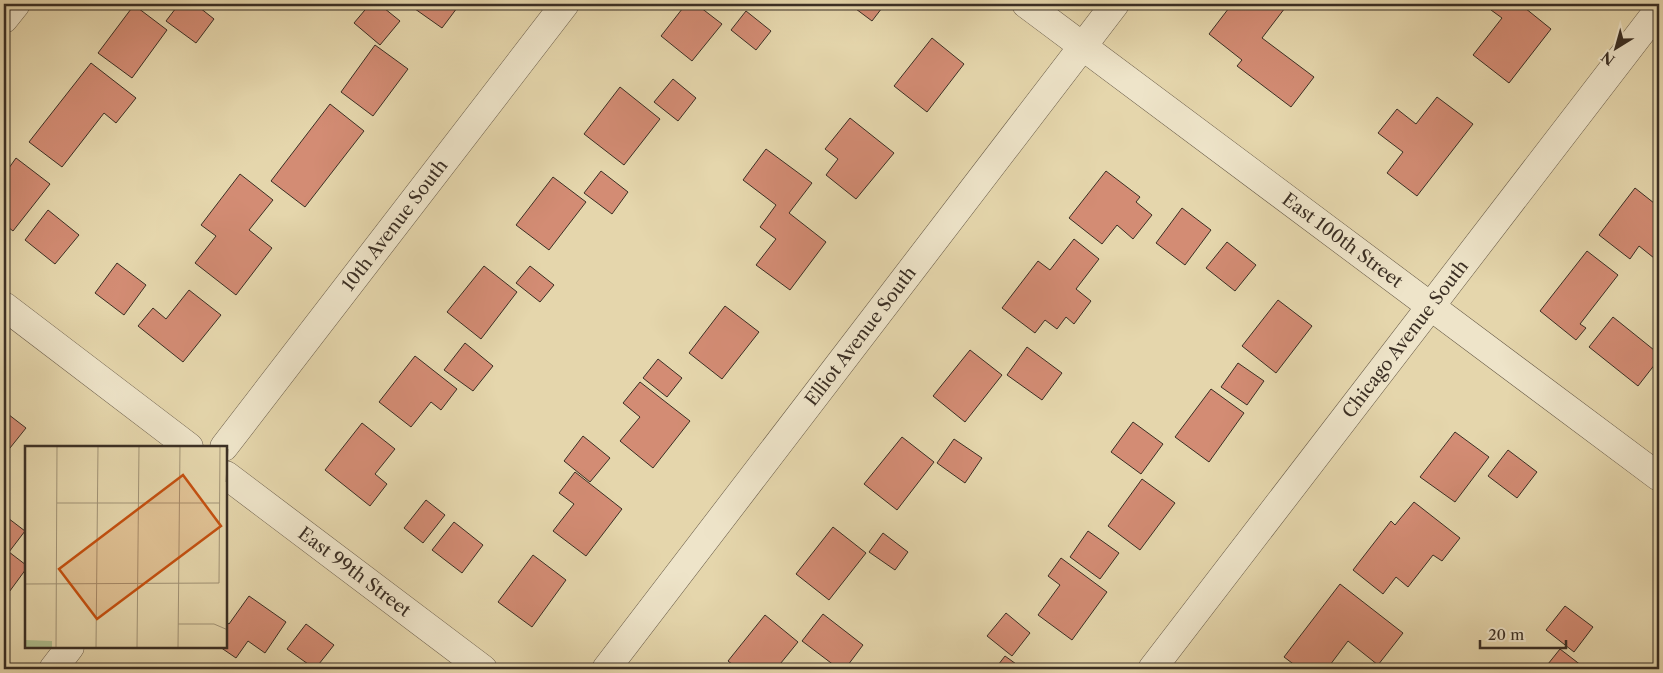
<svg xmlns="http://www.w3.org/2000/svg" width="1663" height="673" viewBox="0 0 1663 673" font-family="'Libre Caslon Text',serif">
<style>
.building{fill:#d38c74;stroke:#3b2f24}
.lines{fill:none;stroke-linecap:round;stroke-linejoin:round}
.minor-casing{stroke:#665946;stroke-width:29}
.minor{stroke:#eee4c9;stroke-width:28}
.labels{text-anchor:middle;stroke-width:4;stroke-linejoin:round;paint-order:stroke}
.street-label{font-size:18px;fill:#3b2f24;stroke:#eee4c9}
.inset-road{fill:none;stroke:#a19376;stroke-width:1}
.view{fill:#c55111;fill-opacity:0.15;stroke:#c55111;stroke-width:2.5}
.inset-edge{fill:none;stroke:#3b2f24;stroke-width:2.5}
</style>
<rect width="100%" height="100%" fill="#e5d6ac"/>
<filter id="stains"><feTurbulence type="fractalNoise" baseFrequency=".004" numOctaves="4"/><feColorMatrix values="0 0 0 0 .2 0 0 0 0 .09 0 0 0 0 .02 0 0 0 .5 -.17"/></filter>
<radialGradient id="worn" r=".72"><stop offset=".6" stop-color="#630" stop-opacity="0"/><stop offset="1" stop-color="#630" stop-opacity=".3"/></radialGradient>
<g class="building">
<path d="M179,4H195L214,19L196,43L166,21Z"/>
<path d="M370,4H379L400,21L380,45L354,23Z"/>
<path d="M408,4H460L442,28Z"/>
<path d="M686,4H696L722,24L692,61L661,36Z"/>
<path d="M854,4H885L872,21L852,6Z"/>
<path d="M1232,4H1288L1262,38L1314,77L1291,107L1237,66L1242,60L1209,34Z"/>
<path d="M1496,4H1520L1551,29L1509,83L1473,55L1502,18L1491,10Z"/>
<path d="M134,5L167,30L132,78L98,53Z"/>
<path d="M746,11L771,31L756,50L731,30Z"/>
<path d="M932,38L964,64L927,112L894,86Z"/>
<path d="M375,45L408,69L373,116L341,92Z"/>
<path d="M91,63L136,98L116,123L104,113L62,167L29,142Z"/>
<path d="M673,79L696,98L678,121L654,102Z"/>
<path d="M620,87L660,119L624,165L584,134Z"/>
<path d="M1437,97L1473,124L1417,196L1387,173L1403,152L1378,133L1397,109L1416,124Z"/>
<path d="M330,104L364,131L305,207L271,181Z"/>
<path d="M850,118L894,153L856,199L826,175L838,159L825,149Z"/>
<path d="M766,149L812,183L789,213L826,242L790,290L756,265L776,239L760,227L776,205L743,180Z"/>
<path d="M16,158L50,184L13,231L4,224V175Z"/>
<path d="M601,171L628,192L612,214L584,193Z"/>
<path d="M1106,171L1140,197L1136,202L1152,215L1133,239L1117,225L1102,244L1069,218Z"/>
<path d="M240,174L273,200L249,230L272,248L236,295L195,263L216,236L201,225Z"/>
<path d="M553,177L586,202L549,250L516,225Z"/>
<path d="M1635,188L1659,207V220L1656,224L1659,226V262L1639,246L1630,259L1599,235Z"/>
<path d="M1182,208L1211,230L1185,265L1156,243Z"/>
<path d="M48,210L79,235L55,264L25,240Z"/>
<path d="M1074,239L1099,259L1076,289L1091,301L1074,324L1066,317L1057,329L1045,320L1035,333L1002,308L1038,261L1050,270Z"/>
<path d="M1227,242L1256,265L1235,291L1206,268Z"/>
<path d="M1587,251L1618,275L1580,324L1586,328L1576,340L1540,311Z"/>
<path d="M117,263L146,285L124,315L95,293Z"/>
<path d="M484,266L517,292L481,339L447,312Z"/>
<path d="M530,266L554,285L540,302L516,283Z"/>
<path d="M189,290L221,315L183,362L138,326L153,308L166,319Z"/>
<path d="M1278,300L1312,326L1276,373L1242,346Z"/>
<path d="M725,306L759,332L722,379L689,353Z"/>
<path d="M1613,317L1659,354V359L1638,386L1589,347Z"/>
<path d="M465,343L493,366L473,391L444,370Z"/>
<path d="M1027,347L1062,373L1042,400L1007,375Z"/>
<path d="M970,350L1002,375L965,422L933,396Z"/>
<path d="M415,356L457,389L441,410L431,402L411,427L379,402Z"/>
<path d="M658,359L682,378L667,397L643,378Z"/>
<path d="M1238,363L1264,381L1247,405L1221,387Z"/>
<path d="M640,382L690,421L653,468L620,441L640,417L623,403Z"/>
<path d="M1211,389L1244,413L1209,462L1175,437Z"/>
<path d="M4,411L26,428L6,453L4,452Z"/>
<path d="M1133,422L1163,444L1141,474L1111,452Z"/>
<path d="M362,423L395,449L375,474L387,484L370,506L325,470Z"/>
<path d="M1455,432L1489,457L1455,502L1420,477Z"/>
<path d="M583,436L610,458L590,482L564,461Z"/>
<path d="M902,437L934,462L897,510L864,484Z"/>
<path d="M954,439L982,458L965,483L937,463Z"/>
<path d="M1508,450L1537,472L1517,498L1488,476Z"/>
<path d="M575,472L622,509L586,556L553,531L574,504L559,493Z"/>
<path d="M1142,479L1175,503L1140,550L1108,526Z"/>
<path d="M426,500L445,515L423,543L404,528Z"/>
<path d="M1414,502L1460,538L1442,561L1433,555L1408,587L1396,577L1383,594L1353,570L1391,521L1395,525Z"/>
<path d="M4,515L25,531L9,552L26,565V569L4,599Z"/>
<path d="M454,522L483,545L462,573L432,550Z"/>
<path d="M833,527L866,553L829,600L796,574Z"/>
<path d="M1088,531L1119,553L1100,579L1070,557Z"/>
<path d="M883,533L908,552L895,570L869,552Z"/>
<path d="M533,555L566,580L532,627L498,602Z"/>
<path d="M1061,558L1107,592L1072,640L1038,615L1060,585L1048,576Z"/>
<path d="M1340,584L1403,633L1378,665L1348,641L1327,669H1300L1284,657Z"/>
<path d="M249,596L286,622L265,653L248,641L236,658L220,647H226V622L229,624Z"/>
<path d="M1565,606L1593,627L1574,652L1546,630Z"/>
<path d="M1006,613L1030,633L1012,656L987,636Z"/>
<path d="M823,614L863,645L845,669H839L802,641Z"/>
<path d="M765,615L798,642L776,669H738L728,661Z"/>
<path d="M306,624L334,645L315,669L287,649Z"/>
<path d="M1560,649L1586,669H1544Z"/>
<path d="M1005,656L1023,669H995Z"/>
</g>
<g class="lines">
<defs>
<g id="minor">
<path id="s1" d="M1026,4L1659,477"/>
<path d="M4,19L16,4"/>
<path d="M4,306L189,447"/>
<path id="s2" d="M224,447L565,4"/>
<path id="s3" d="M226,475L483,669"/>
<path d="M53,669L70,647"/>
<path id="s4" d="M606,669L1115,4"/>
<path id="s5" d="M1152,669L1659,9"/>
</g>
</defs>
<use href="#minor" class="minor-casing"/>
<use href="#minor" class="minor"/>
</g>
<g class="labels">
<g class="street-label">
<text dy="6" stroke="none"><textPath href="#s2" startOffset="280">10th Avenue South</textPath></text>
<text dy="6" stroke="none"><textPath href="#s1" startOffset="395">East 100th Street</textPath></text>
<text dy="6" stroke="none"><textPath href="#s4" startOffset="419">Elliot Avenue South</textPath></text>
<text dy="6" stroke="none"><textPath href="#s5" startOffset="416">Chicago Avenue South</textPath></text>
<text dy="6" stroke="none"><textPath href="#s3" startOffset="161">East 99th Street</textPath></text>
</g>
</g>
<g transform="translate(25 446)">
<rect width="202" height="202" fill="#e5d6ac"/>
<path d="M0,194L27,195V202H0Z" fill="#afbf8e"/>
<path class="inset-road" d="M201,36L203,3M32,57H195M0,138L194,137L195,0M153,178H189L203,184M31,202L32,0M71,202L73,0M112,202L114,0M153,202L155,0"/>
<path class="view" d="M158,29L196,80L72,173L34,123Z"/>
<rect width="202" height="202" class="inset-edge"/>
</g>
<rect width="1663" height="673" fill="none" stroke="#e5d6ac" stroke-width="20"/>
<rect x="5" y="5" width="1653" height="663" fill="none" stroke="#3b2f24" stroke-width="2.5"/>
<rect x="10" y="10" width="1643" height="653" fill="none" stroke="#3b2f24"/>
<g transform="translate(1616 48) rotate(217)" stroke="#eee4c9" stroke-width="4" paint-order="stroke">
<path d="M0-4L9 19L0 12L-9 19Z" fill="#3b2f24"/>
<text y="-8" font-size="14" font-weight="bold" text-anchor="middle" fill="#3b2f24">N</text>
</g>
<path d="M1480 640v8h86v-8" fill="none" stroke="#3b2f24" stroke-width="2.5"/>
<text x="1488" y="640" font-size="15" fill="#3b2f24" stroke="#eee4c9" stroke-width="4" paint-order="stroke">20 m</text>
<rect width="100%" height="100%" filter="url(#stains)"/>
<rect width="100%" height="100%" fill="url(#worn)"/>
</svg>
